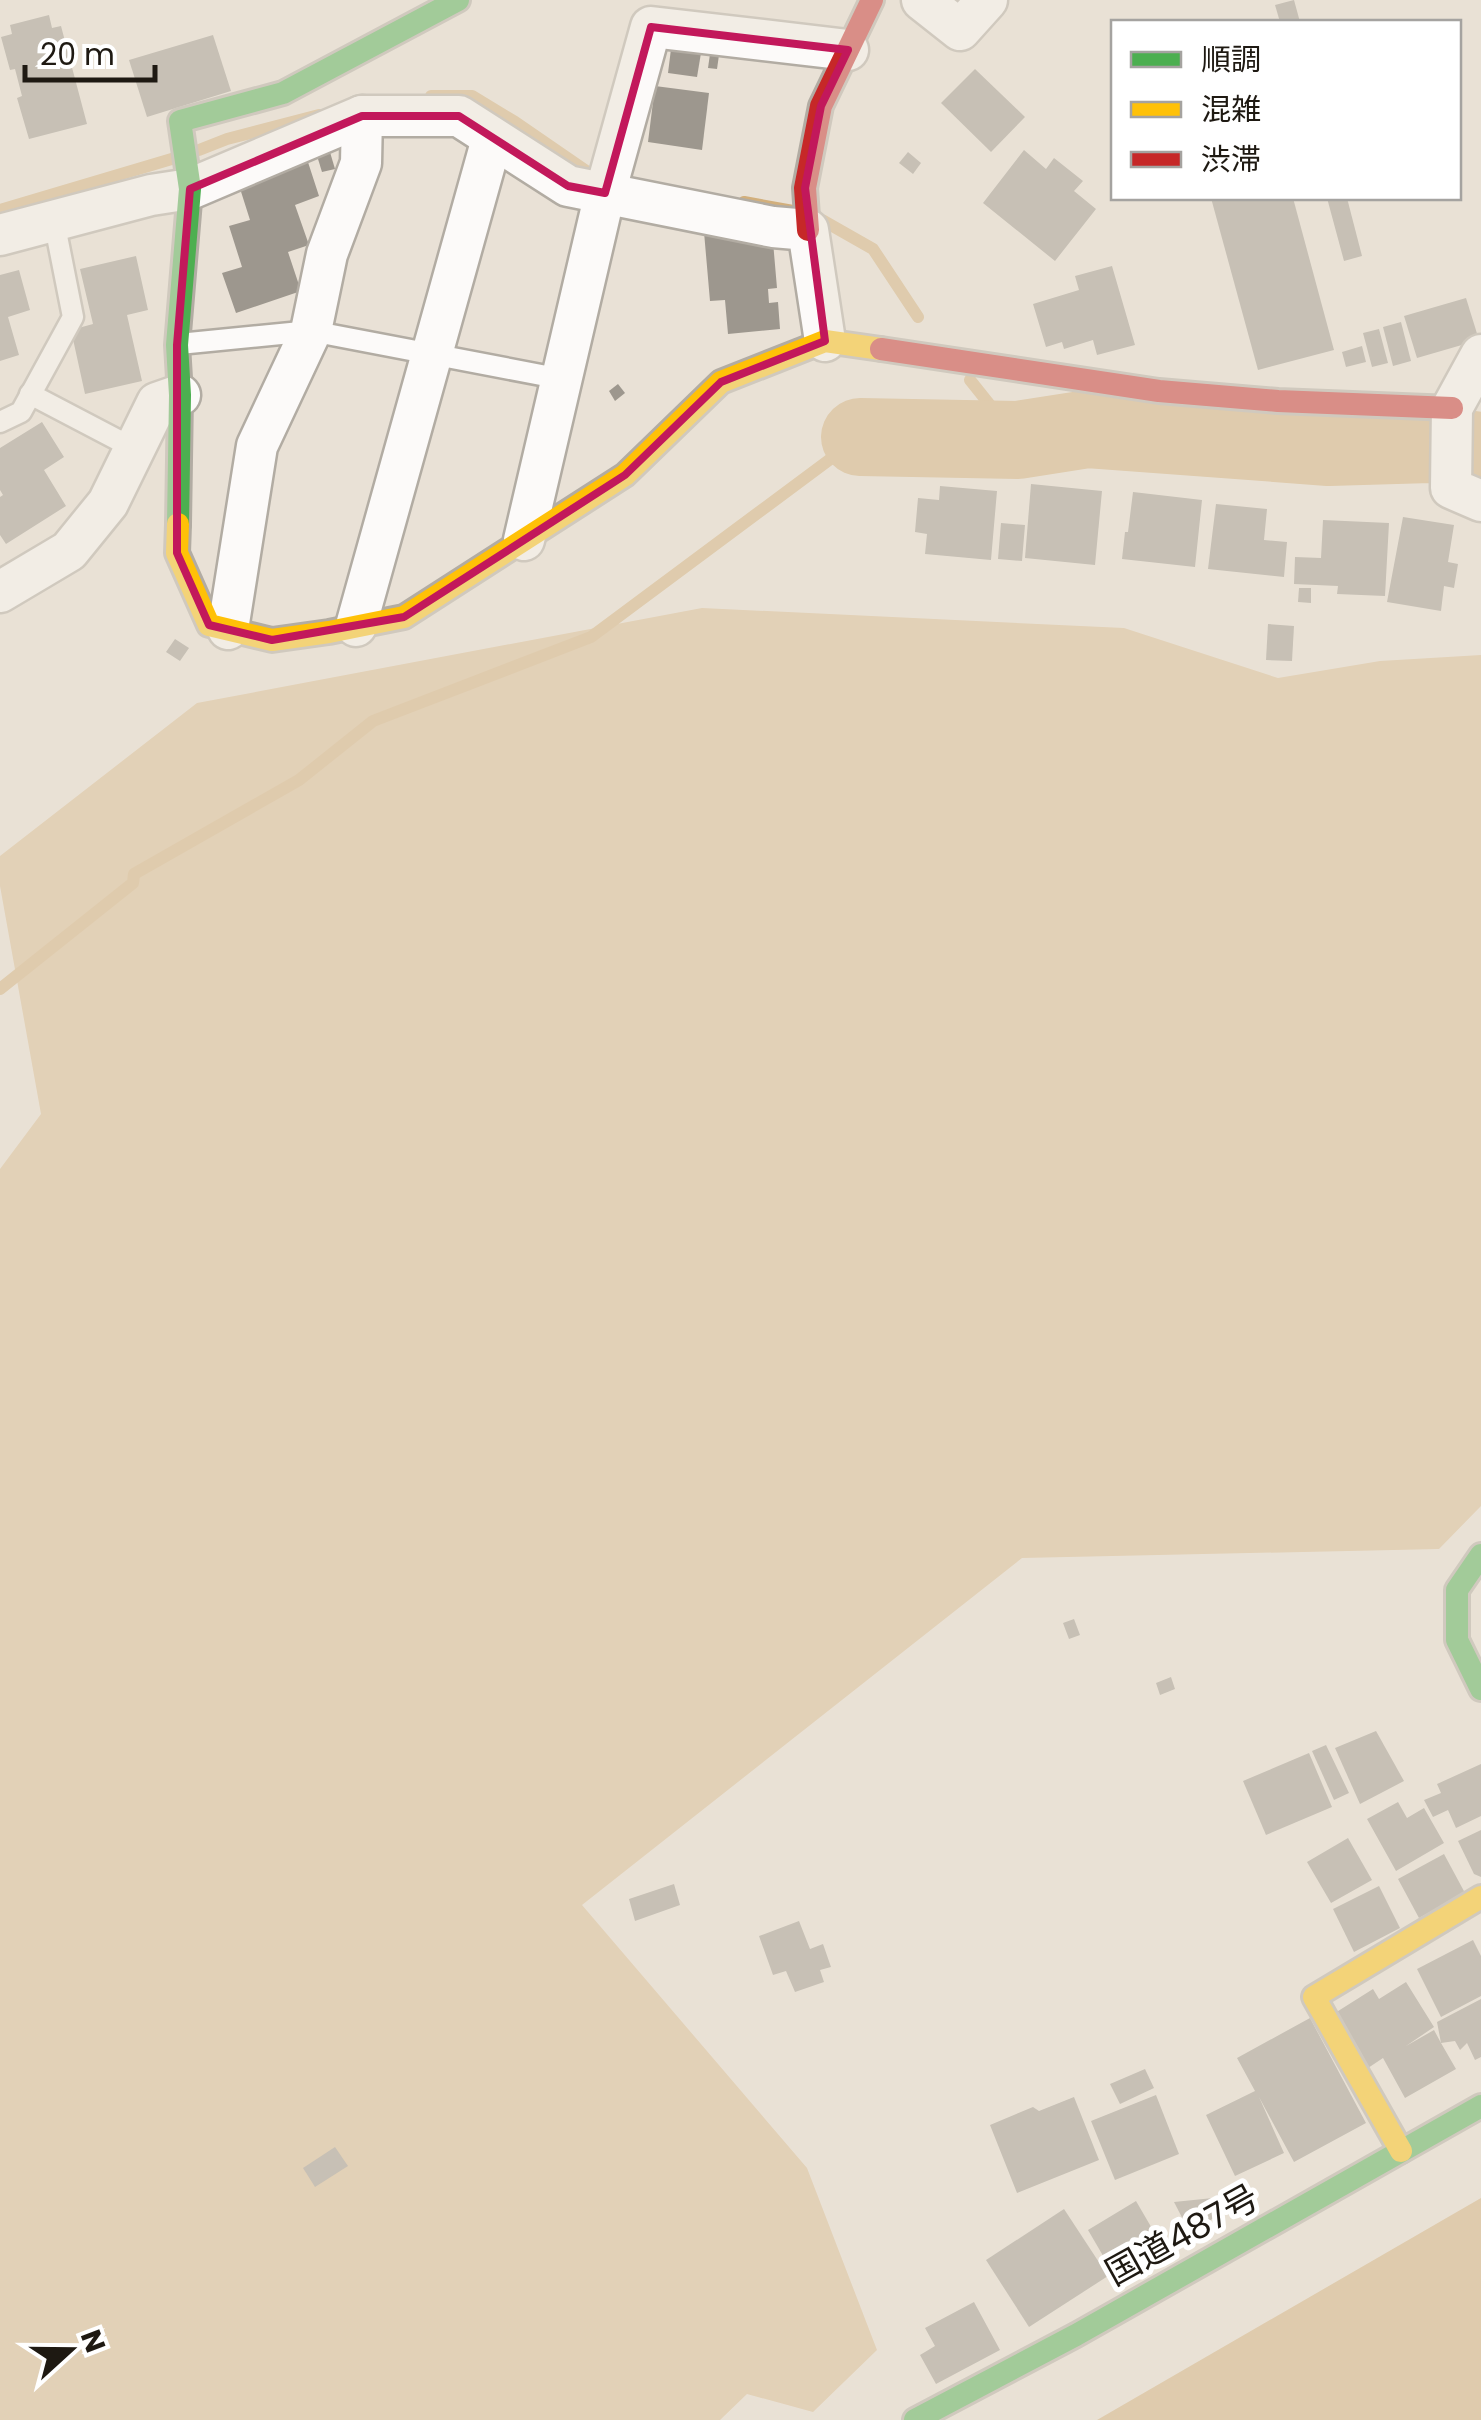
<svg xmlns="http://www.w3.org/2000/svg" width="1481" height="2420" viewBox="0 0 1481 2420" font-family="Poppins,'Noto Sans JP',sans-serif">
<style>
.forest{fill:#dabc92}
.water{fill:#d2af7c}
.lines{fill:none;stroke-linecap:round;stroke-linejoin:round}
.stream{stroke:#d2af7c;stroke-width:12}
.river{stroke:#d2af7c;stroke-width:78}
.building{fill:#9d978e}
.lane-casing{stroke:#b2aca3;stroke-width:25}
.street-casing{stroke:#b2aca3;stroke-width:45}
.fast-casing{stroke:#b2aca3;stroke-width:28}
.slow-casing{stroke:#b2aca3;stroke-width:28}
.jam-casing{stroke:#b2aca3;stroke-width:28}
.lane{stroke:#fcfaf9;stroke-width:20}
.street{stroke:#fcfaf9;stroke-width:40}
.fast{stroke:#4caf50;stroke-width:22}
.slow{stroke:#ffc107;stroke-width:22}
.jam{stroke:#c62828;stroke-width:22}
.marked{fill:none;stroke:#c2185b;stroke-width:8;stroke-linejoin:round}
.labels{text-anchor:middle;stroke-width:10;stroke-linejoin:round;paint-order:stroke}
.street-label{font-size:35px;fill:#1e1912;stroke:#fff}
</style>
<rect width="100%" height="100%" fill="#e9e1d6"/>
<path class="forest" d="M702,608L1124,628L1278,678L1380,661L1481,655V1506L1439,1549L1022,1558L582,1905L807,2168L877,2350L813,2412L747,2394L720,2420H0V1169L41,1114L0,886V856L197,703Z"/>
<path class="water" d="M1481,2198V2420H1097Z"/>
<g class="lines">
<g class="stream">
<path d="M431,96H472L515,122L592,175"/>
<path d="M199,150L227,139L319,115"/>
<path d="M744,202L793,211"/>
<path d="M0,210L175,158"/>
<path d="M822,220L873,249L918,317"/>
<path d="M970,380L1018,440"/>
<path d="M0,989L133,883L134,874L299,780L373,721L591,637L860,437"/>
</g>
<path class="river" d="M860,437L1018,440L1088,429L1329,447L1430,444L1481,451"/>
</g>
<g class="building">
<path d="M1294,0L1300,22H1280L1275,5Z"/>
<path d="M49,15L52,28L61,26L87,124L29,139L17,98L22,96L15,69L10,70L1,37L12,34L10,25Z"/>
<path d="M213,35L231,91L147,117L129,60Z"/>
<path d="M671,49L701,53L697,77L668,73Z"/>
<path d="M710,54L719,55L717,69L708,68Z"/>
<path d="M975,69L1025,117L991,152L941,103Z"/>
<path d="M655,86L709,93L702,150L648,142Z"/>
<path d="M327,142L335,169L322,172L314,146Z"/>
<path d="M1024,150L1046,169L1054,158L1083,181L1074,191L1096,209L1055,261L983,203Z"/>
<path d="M908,152L921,163L913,174L899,163Z"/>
<path d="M306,156L319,196L295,205L309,245L288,252L301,291L236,313L222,273L242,267L229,226L250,220L237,179Z"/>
<path d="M1211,198H1293L1334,350L1258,370Z"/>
<path d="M1327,198H1347L1362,256L1344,261Z"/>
<path d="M772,230L777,288L768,289L769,303L778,302L780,329L728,334L725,300L710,301L704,232Z"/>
<path d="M136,256L148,310L127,315L142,381L85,394L71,330L93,324L80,269Z"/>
<path d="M1112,266L1135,345L1097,355L1093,340L1064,349L1062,342L1046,347L1033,304L1079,290L1075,276Z"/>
<path d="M19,270L30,310L8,317L19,355L0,361V275Z"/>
<path d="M1466,298L1479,340L1417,358L1404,316Z"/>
<path d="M1401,322L1411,361L1393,366L1383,327Z"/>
<path d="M1379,329L1388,363L1372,367L1363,333Z"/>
<path d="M1362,346L1366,362L1346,367L1342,352Z"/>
<path d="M618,384L625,393L615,401L609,391Z"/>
<path d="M42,422L64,457L44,470L66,506L6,544L0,535V497L3,495L0,490V448Z"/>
<path d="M1031,484L1102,491L1095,565L1025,558Z"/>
<path d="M940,486L997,491L991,560L925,554L927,534L915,532L918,498L939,500Z"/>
<path d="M1133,492L1202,500L1195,567L1122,559L1125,532H1128Z"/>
<path d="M1216,504L1267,509L1264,540L1287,542L1284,577L1208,569Z"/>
<path d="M1403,517L1454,525L1448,562L1458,564L1454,588L1444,586L1441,611L1387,602Z"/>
<path d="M1323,520L1389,523L1385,596L1337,594L1338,586L1294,584L1295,557L1321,558Z"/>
<path d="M1001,523L1025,525L1022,561L998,559Z"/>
<path d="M1299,588H1311V603L1298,602Z"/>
<path d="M1268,624L1294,626L1292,661L1266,660Z"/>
<path d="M175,639L189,648L180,661L166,652Z"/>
<path d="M1074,1619L1080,1635L1069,1639L1063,1623Z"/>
<path d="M1171,1677L1175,1689L1160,1695L1156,1683Z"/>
<path d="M1376,1731L1404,1781L1360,1804L1335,1748Z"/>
<path d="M1326,1745L1349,1793L1334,1800L1312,1751Z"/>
<path d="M1309,1753L1332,1807L1266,1835L1243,1781Z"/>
<path d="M1481,1764V1816L1456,1828L1448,1810L1433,1817L1424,1800L1441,1793L1437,1784Z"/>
<path d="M1398,1802L1407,1818L1424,1808L1444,1843L1396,1871L1367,1819Z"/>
<path d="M1481,1830V1877L1474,1874L1458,1841Z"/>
<path d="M1348,1838L1372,1880L1331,1903L1307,1862Z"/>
<path d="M1444,1854L1465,1893L1419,1918L1398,1879Z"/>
<path d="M674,1884L680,1905L635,1921L629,1899Z"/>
<path d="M1379,1886L1400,1928L1354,1952L1333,1909Z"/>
<path d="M799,1921L810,1949L823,1944L831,1967L820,1970L824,1982L795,1992L786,1971L773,1975L759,1936Z"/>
<path d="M1473,1940L1481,1956V1996L1441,2017L1417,1969Z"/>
<path d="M1406,1982L1434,2027L1406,2046L1434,2030L1441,2043L1437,2022L1481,1999V2057L1475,2060L1467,2043L1460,2050L1455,2041L1441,2043L1456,2069L1405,2098L1383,2058L1368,2068L1335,2013L1373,1989L1379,1999Z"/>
<path d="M1310,2018L1366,2123L1294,2162L1259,2097L1284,2153L1235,2176L1206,2115L1255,2091L1237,2058Z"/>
<path d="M1145,2069L1154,2088L1120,2104L1110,2084Z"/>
<path d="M1156,2095L1179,2154L1115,2180L1091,2121Z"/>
<path d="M1074,2097L1099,2160L1017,2193L990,2125L1033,2107L1039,2111Z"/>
<path d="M335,2147L348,2166L315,2187L303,2168Z"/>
<path d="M1213,2198L1222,2214L1189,2231L1174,2202Z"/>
<path d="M1136,2201L1164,2249L1116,2278L1088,2230Z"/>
<path d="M1064,2209L1108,2276L1029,2327L986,2260Z"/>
<path d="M974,2302L1000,2350L936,2384L920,2355L935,2346L925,2328Z"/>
</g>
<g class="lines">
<defs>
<g id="lane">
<path d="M179,344L311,331L562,379"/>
<path d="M30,394L135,449"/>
<path d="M0,422L21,412L73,317L54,221"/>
</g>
<g id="street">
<path d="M922,0L960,30L987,0"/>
<path d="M0,235L151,195L190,189L362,116H459L568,186L773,227L808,230L825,341"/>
<path d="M1481,355L1452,408L1451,488L1481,501"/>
<path d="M524,540L605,193L651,27L848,50"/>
<path d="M0,592L69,551L108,503L157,403L180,395"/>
<path d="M356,626L492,139"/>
<path d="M228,629L257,446L311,331L327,254L361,163L362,116"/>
</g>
<g id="fast">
<path d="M178,524L180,395L177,345L190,189L180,121L283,93L458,0"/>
<path d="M1481,1555L1457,1590V1640L1481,1689"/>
<path d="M915,2420L1076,2335L1481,2106"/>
</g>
<g id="slow">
<path d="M178,524L177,553L209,625L272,640L329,632L404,617L625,475L721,382L825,341L881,349"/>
<path d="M1401,2151L1314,1997L1481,1897"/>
</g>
<g id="jam">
<path d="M808,230L805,188L821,106L872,0"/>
<path d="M881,349L1159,391L1278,401L1452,408"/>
</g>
</defs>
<use href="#lane" class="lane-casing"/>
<use href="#street" class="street-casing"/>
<use href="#fast" class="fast-casing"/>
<use href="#slow" class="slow-casing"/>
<use href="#jam" class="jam-casing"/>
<use href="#lane" class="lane"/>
<use href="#street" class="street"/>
<use href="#fast" class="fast"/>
<use href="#slow" class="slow"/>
<use href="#jam" class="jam"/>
</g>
<path d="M0 0H1481V2420H0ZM651,27L848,50L821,106L805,188L825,341L721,382L625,475L404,617L272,640L209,625L177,553V345L190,189L362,116H459L568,186L605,193Z" fill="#e9e1d6" fill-opacity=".55" fill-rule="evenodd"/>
<path class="marked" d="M651,27L848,50L821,106L805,188L825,341L721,382L625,475L404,617L272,640L209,625L177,553V345L190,189L362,116H459L568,186L605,193Z"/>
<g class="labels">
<g class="street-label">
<text transform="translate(1182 2235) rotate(-29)" y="12">国道487号</text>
</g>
</g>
<rect x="1111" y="20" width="350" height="180" fill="#ffffff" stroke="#a5a3a0" stroke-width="2.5"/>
<rect x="1131" y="52" width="50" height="15" fill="#4caf50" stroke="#a5a3a0" stroke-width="2.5"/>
<text x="1201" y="70" font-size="30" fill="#1e1912">順調</text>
<rect x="1131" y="102" width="50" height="15" fill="#ffc107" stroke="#a5a3a0" stroke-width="2.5"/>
<text x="1201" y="120" font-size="30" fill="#1e1912">混雑</text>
<rect x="1131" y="152" width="50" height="15" fill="#c62828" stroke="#a5a3a0" stroke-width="2.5"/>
<text x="1201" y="170" font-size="30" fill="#1e1912">渋滞</text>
<g transform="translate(70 2350) rotate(69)" stroke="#ffffff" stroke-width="8" paint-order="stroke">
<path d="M0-8L18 38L0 25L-18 38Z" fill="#1e1912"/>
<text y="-15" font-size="28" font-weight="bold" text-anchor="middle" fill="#1e1912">N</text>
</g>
<path d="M25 65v15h130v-15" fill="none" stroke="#1e1912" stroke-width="5"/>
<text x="40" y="65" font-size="30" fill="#1e1912" stroke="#ffffff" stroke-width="8" paint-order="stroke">20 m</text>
</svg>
